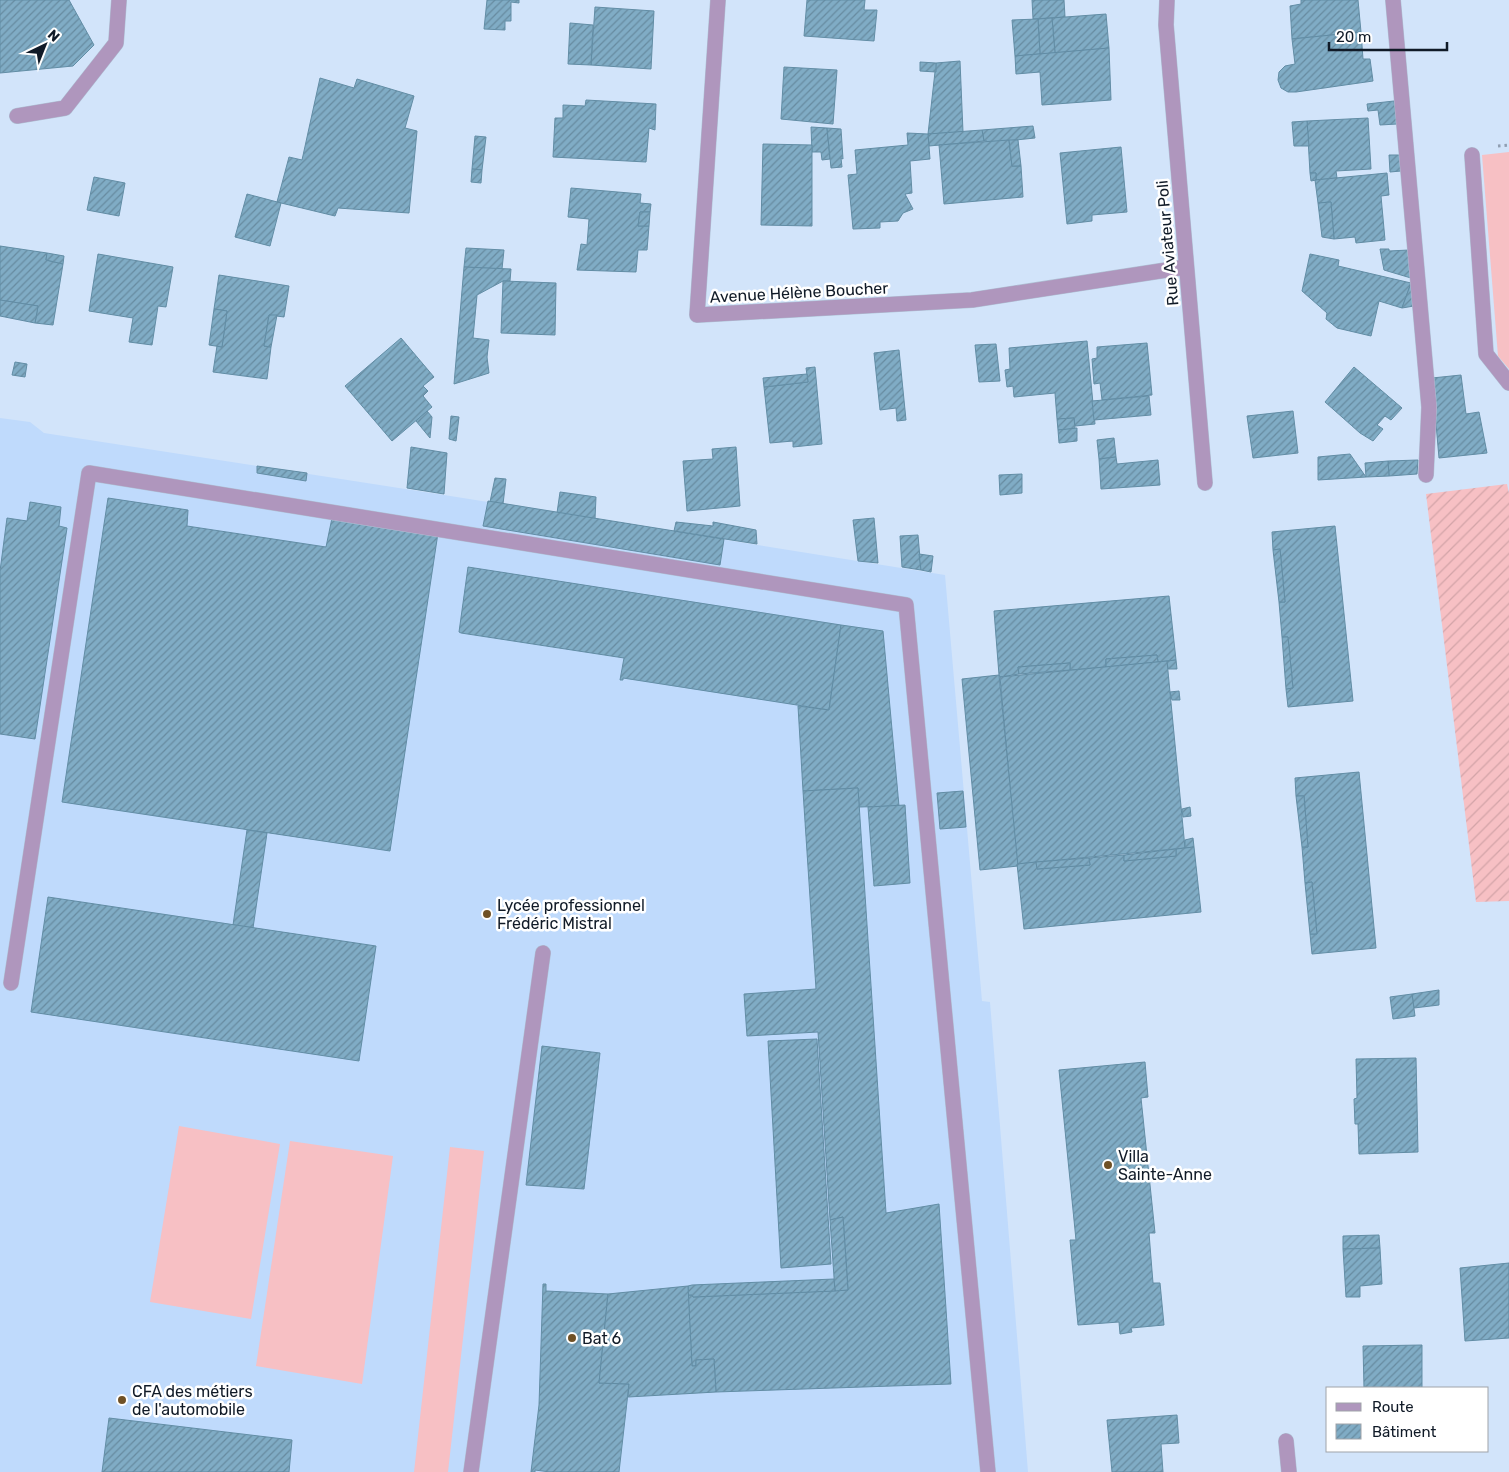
<svg xmlns="http://www.w3.org/2000/svg" width="1509" height="1472" viewBox="0 0 1509 1472" font-family="Rubik,sans-serif">
<style>
.built{fill:#bfdafc}
.garden{fill:url(#garden-furrows)}
.pitch{fill:#f7c0c4}
.building{fill:url(#building-hatch);stroke:#628da5}
.lines{fill:none;stroke-linecap:round;stroke-linejoin:round}
.minor-casing{stroke:#afc0d4;stroke-width:16}
.path{stroke:#909fb2;stroke-width:3;stroke-dasharray:2.5 4;stroke-linecap:butt}
.minor{stroke:#af96bd;stroke-width:15}
.poi-dot{fill:#6f5126;stroke:#fff;stroke-width:2}
.labels{text-anchor:middle;stroke-width:5;stroke-linejoin:round;paint-order:stroke}
.street-label{font-size:16px;fill:#101a27;stroke:#fff}
.poi-label{font-size:16px;fill:#101a27;stroke:#fff;text-anchor:start}
</style>
<defs>
<pattern id="garden-furrows" width="10" height="10" patternUnits="userSpaceOnUse" patternTransform="scale(1.25)"><rect width="10" height="10" fill="#f7c0c4"/><path d="M-1 1l2-2M0 10L10 0M9 11l2-2" fill="none" stroke="#d3a4a8"/></pattern>
<pattern id="building-hatch" width="6" height="6" patternUnits="userSpaceOnUse" patternTransform="scale(1.25)"><rect width="6" height="6" fill="#80acc5"/><path d="M-1 1l2-2M0 6l6-6M5 7l2-2" fill="none" stroke="#678ba0"/></pattern>
</defs>
<rect width="100%" height="100%" fill="#d2e4fa"/>
<path class="built" d="M0,418L30,422L44,433L444,495L945,575L982,1001L990,1002L1028,1472H0Z"/>
<path class="garden" d="M1507,484L1509,493V901L1476,902L1426,494Z"/>
<g class="pitch">
<path d="M1509,152V369L1498,356L1482,155Z"/>
<path d="M179,1126L280,1144L251,1319L150,1302Z"/>
<path d="M290,1141L393,1156L362,1384L256,1366Z"/>
<path d="M450,1147L484,1151L448,1472H414Z"/>
</g>
<g class="building">
<path d="M0,0H69L94,45L73,66L0,73Z"/>
<path d="M487,0H519V3L511,2V21H505V30L484,29Z"/>
<path d="M807,0H865L864,10H877L874,41L804,36Z"/>
<path d="M1032,0H1064L1065,17L1033,19Z"/>
<path d="M1301,0H1358L1361,32L1292,39L1290,6L1301,4Z"/>
<path d="M595,7L654,11L651,69L591,65Z"/>
<path d="M1106,14L1109,48L1055,53L1052,18Z"/>
<path d="M1052,18L1055,53L1040,54L1038,19Z"/>
<path d="M1038,19L1040,54L1015,56L1012,20Z"/>
<path d="M570,23L593,25L591,65L568,64Z"/>
<path d="M1361,32L1363,59H1370L1373,81L1296,92H1288L1281,88L1278,80L1279,72L1285,66L1295,64L1292,39Z"/>
<path d="M1109,48L1111,100L1042,105L1040,72L1016,74L1015,56Z"/>
<path d="M960,61L963,132L928,134L936,63Z"/>
<path d="M920,62L936,63V72L920,71Z"/>
<path d="M784,67L837,70L833,124L781,119Z"/>
<path d="M320,78L354,88L357,79L414,96L405,128L417,131L409,213L338,208L335,216L277,202L289,157L302,160Z"/>
<path d="M586,100L656,104L655,130L649,128L646,162L553,157L555,118H563V105L585,106Z"/>
<path d="M1394,101L1397,124L1380,125L1378,110L1368,111L1367,104Z"/>
<path d="M1368,118L1371,169L1336,171L1337,178L1316,180V173H1310L1307,121Z"/>
<path d="M1307,121L1309,146H1294L1292,122Z"/>
<path d="M1033,126L1035,138L987,143V141H984L982,130Z"/>
<path d="M811,127L827,128L830,159L822,160L821,152H812Z"/>
<path d="M827,128L841,129L843,159L841,158L842,167L831,168Z"/>
<path d="M982,130L984,141L929,146L928,134Z"/>
<path d="M907,133L928,134L930,159L910,161L912,193L905,194L913,209L903,213L898,221L880,222V228L853,229L848,175L857,174L855,150L908,145Z"/>
<path d="M475,136L486,137L482,170L472,169Z"/>
<path d="M1009,140L1012,166H1021L1023,197L944,204L939,145Z"/>
<path d="M1009,140H1018L1021,166H1012Z"/>
<path d="M763,144L812,145V226L761,225Z"/>
<path d="M1121,147L1127,212L1092,215V221L1067,224L1060,153Z"/>
<path d="M1389,155H1400L1401,171L1390,172Z"/>
<path d="M472,169L482,170L481,183L471,182Z"/>
<path d="M1310,173H1316V180L1311,181Z"/>
<path d="M1387,173L1389,195L1381,196L1385,240L1356,243L1355,237L1334,239L1331,202L1318,203L1315,180Z"/>
<path d="M94,177L125,183L119,216L87,210Z"/>
<path d="M571,188L641,194L640,203L651,204L650,212H640L638,226H649L647,250H638L636,272L577,270L581,244L587,245L589,219L568,217Z"/>
<path d="M247,194L281,203L270,246L235,237Z"/>
<path d="M1331,202L1334,239L1322,237L1318,203Z"/>
<path d="M640,212H650L649,226H638Z"/>
<path d="M0,246L47,253L46,260L63,264L53,325L35,323L38,306L0,300Z"/>
<path d="M466,248L504,250L502,269L464,267Z"/>
<path d="M1380,249H1389V251L1409,250L1411,278L1384,270Z"/>
<path d="M47,253L64,256L63,264L46,260Z"/>
<path d="M98,254L173,267L166,307L158,306L152,345L129,342L133,318L89,311Z"/>
<path d="M1310,254L1339,260L1338,266L1411,283L1402,308L1379,301L1371,336L1337,328L1326,319L1327,313L1302,291Z"/>
<path d="M464,267L511,269L510,281H503L477,295L473,338L489,340L487,357L489,373L454,384Z"/>
<path d="M219,275L289,286L284,317L269,315L264,346L271,347L267,379L213,372L217,346L222,347L227,311L214,309Z"/>
<path d="M503,281L556,283L555,335L501,333Z"/>
<path d="M1411,283L1414,306L1402,308Z"/>
<path d="M0,300L38,306L35,323L0,316Z"/>
<path d="M214,309L227,311L222,347L209,345Z"/>
<path d="M269,315H277L271,347L264,346Z"/>
<path d="M401,338L434,377L423,386L428,391L423,396L432,407L392,441L345,386Z"/>
<path d="M1087,341L1095,424L1075,426L1074,418L1057,419L1055,393L1014,397L1013,386L1007,387L1005,370L1010,369L1009,348Z"/>
<path d="M1147,343L1152,395L1102,400L1100,383L1094,384L1092,359L1097,358V347Z"/>
<path d="M996,344L1000,381L979,382L975,345Z"/>
<path d="M899,350L906,420L897,421L896,408L880,410L874,353Z"/>
<path d="M15,362L27,364L25,377L12,375Z"/>
<path d="M815,367L822,444L793,447V441L770,443L764,387L808,382L806,368Z"/>
<path d="M1354,367L1402,408L1391,420L1385,416L1377,425L1383,429L1373,441L1360,433L1325,402Z"/>
<path d="M807,374L808,382L764,387L763,378Z"/>
<path d="M1461,375L1466,414L1479,412L1487,453L1439,458L1432,378Z"/>
<path d="M1149,396L1151,415L1094,420L1092,401Z"/>
<path d="M427,411L432,417L430,438L416,421Z"/>
<path d="M1293,411L1298,453L1253,458L1247,416Z"/>
<path d="M451,416L459,417L456,441L449,439Z"/>
<path d="M1074,418L1075,429L1058,430L1057,419Z"/>
<path d="M1077,428V441L1059,443L1058,430Z"/>
<path d="M1114,438L1116,457L1099,459L1097,440Z"/>
<path d="M411,447L447,453L444,494L407,488Z"/>
<path d="M736,447L740,506L687,511L683,461L713,459L712,449Z"/>
<path d="M1350,454L1366,477L1318,480V457Z"/>
<path d="M1116,457L1117,464L1158,460L1160,485L1101,489L1099,459Z"/>
<path d="M1418,460L1417,474L1389,476L1388,461Z"/>
<path d="M1388,461L1389,476L1366,477L1365,463Z"/>
<path d="M257,466L307,473L306,481L257,473Z"/>
<path d="M1022,474V493L1000,495L999,475Z"/>
<path d="M495,478L506,479L503,504L490,502Z"/>
<path d="M560,492L596,497L595,519L557,513Z"/>
<path d="M108,498L188,510L187,526L326,547L332,518L438,533L390,851L62,802Z"/>
<path d="M488,501L724,539L720,565L483,526Z"/>
<path d="M30,502L61,507L59,526L67,528L35,739L0,734V571L7,518L27,521Z"/>
<path d="M874,518L878,563L858,561L853,520Z"/>
<path d="M676,522L713,526V522L756,530L757,544L674,531Z"/>
<path d="M1335,526L1353,701L1288,707L1286,689L1293,688L1288,637H1282L1279,602H1285L1280,549L1273,550L1272,532Z"/>
<path d="M918,535L921,570L902,567L900,536Z"/>
<path d="M1280,549L1285,602H1279L1273,550Z"/>
<path d="M919,554L933,556L931,572L921,570Z"/>
<path d="M468,567L841,625L829,710L623,678V680H620L624,658L461,633L459,632Z"/>
<path d="M1169,596L1176,660L1158,662L1157,655L1106,659V667L1070,670V663L1018,667L1019,674L1000,677L999,675L994,611Z"/>
<path d="M841,625L883,631L899,806L859,807L858,788L803,791L798,706L829,710Z"/>
<path d="M1282,637H1288L1293,688L1286,689Z"/>
<path d="M1157,655L1158,662L1106,667V659Z"/>
<path d="M1176,660L1177,669H1168L1167,661Z"/>
<path d="M1167,661L1185,848L1017,864L1000,677Z"/>
<path d="M1070,663V670L1019,674L1018,667Z"/>
<path d="M999,675L1018,866L980,870L962,679Z"/>
<path d="M1179,691L1180,700H1172L1170,692Z"/>
<path d="M1359,772L1376,948L1312,954L1310,934H1317L1312,882L1305,883L1302,847H1308L1304,796H1296L1295,778Z"/>
<path d="M858,788L886,1213L939,1204L951,1384L716,1392L714,1359L696,1360V1366H692L688,1295H692L693,1297L848,1290L843,1217L830,1220L818,1032L747,1036L744,994L816,989L803,791Z"/>
<path d="M963,791L966,827L940,829L937,793Z"/>
<path d="M1296,796H1304L1308,847H1302Z"/>
<path d="M905,805L910,883L874,886L868,807Z"/>
<path d="M1190,807L1191,816L1183,817L1182,809Z"/>
<path d="M247,830L267,833L253,928L233,925Z"/>
<path d="M1193,838L1194,847L1185,848V840Z"/>
<path d="M1194,847L1201,912L1024,929L1017,864L1036,862L1037,869L1090,865L1089,858L1124,855V861L1176,856V849Z"/>
<path d="M1176,849V856L1124,861V855Z"/>
<path d="M1089,858L1090,865L1037,869L1036,862Z"/>
<path d="M1312,882L1317,934H1310L1305,883Z"/>
<path d="M48,897L376,946L359,1061L31,1012Z"/>
<path d="M1439,990V1005L1414,1008L1412,994Z"/>
<path d="M1412,994L1415,1016L1393,1019L1390,997Z"/>
<path d="M817,1039L831,1264L781,1268L768,1041Z"/>
<path d="M542,1046L600,1053L584,1189L526,1185Z"/>
<path d="M1416,1058L1418,1152L1359,1154L1358,1124H1355L1354,1099L1357,1098L1356,1059Z"/>
<path d="M1145,1062L1148,1097L1141,1098L1155,1233H1149L1153,1283H1160L1164,1325L1131,1328L1132,1332L1120,1334L1119,1322L1078,1325L1070,1240H1076L1059,1070Z"/>
<path d="M843,1217L848,1290L835,1291L830,1220Z"/>
<path d="M1379,1235L1380,1248L1343,1249V1236Z"/>
<path d="M1380,1248L1382,1284L1360,1286V1297H1346L1343,1249Z"/>
<path d="M1509,1263V1338L1465,1341L1460,1268Z"/>
<path d="M834,1279L835,1291L693,1297L692,1295H688V1286L692,1285Z"/>
<path d="M543,1284H546V1291L608,1294L599,1383L629,1384L619,1472H550L535,1470V1472H531L539,1405Z"/>
<path d="M688,1286L692,1366H696V1360L714,1359L716,1392L628,1397L629,1384L599,1383L608,1294Z"/>
<path d="M1422,1345V1388H1364L1363,1346Z"/>
<path d="M1177,1415L1179,1443L1161,1444L1163,1472H1112L1107,1420Z"/>
<path d="M109,1418L292,1440L289,1472H102Z"/>
</g>
<g class="lines">
<defs>
<g id="minor">
<path d="M718,0L697,315L972,300L1186,267"/>
<path d="M1167,0L1166,25L1205,483"/>
<path d="M1393,0L1429,407L1426,475"/>
<path d="M17,116L65,108L116,43L119,0"/>
<path d="M1472,155L1486,354L1509,383"/>
<path d="M11,983L89,473L906,605L988,1472"/>
<path d="M1286,1441L1289,1472"/>
<path d="M471,1472L543,953"/>
</g>
</defs>
<use href="#minor" class="minor-casing"/>
<path class="path" d="M1498,146L1509,145"/>
<use href="#minor" class="minor"/>
</g>
<g class="poi-dot">
<circle cx="487" cy="914" r="5"/>
<circle cx="1108" cy="1165" r="5"/>
<circle cx="572" cy="1338" r="5"/>
<circle cx="122" cy="1400" r="5"/>
</g>
<g class="labels">
<g class="street-label">
<text transform="translate(1167 243) rotate(-95)" y="6">Rue Aviateur Poli</text>
<text transform="translate(799 292) rotate(-3)" y="6">Avenue Hélène Boucher</text>
</g>
<g class="poi-label">
<text x="497" y="911">Lycée professionnel<tspan x="497" dy="18">Frédéric Mistral</tspan></text>
<text x="1118" y="1162">Villa<tspan x="1118" dy="18">Sainte-Anne</tspan></text>
<text x="582" y="1344">Bat 6</text>
<text x="132" y="1397">CFA des métiers<tspan x="132" dy="18">de l'automobile</tspan></text>
</g>
</g>
<rect x="1326" y="1387" width="162" height="65" fill="#ffffff" stroke="#9fa3a9"/>
<rect x="1336" y="1403" width="25" height="8" fill="#af96bd" stroke="#9fa3a9"/>
<text x="1372" y="1412" font-size="15" fill="#101a27">Route</text>
<rect x="1336" y="1424" width="25" height="15" fill="url(#building-hatch)" stroke="#9fa3a9"/>
<text x="1372" y="1437" font-size="15" fill="#101a27">Bâtiment</text>
<g transform="translate(45 45) rotate(43)" stroke="#ffffff" stroke-width="4" paint-order="stroke">
<path d="M0-4L9 19L0 12L-9 19Z" fill="#101a27"/>
<text y="-8" font-size="14" font-weight="bold" text-anchor="middle" fill="#101a27">N</text>
</g>
<path d="M1329 42v8h118v-8" fill="none" stroke="#101a27" stroke-width="2.5"/>
<text x="1336" y="42" font-size="15" fill="#101a27" stroke="#ffffff" stroke-width="4" paint-order="stroke">20 m</text>
</svg>
